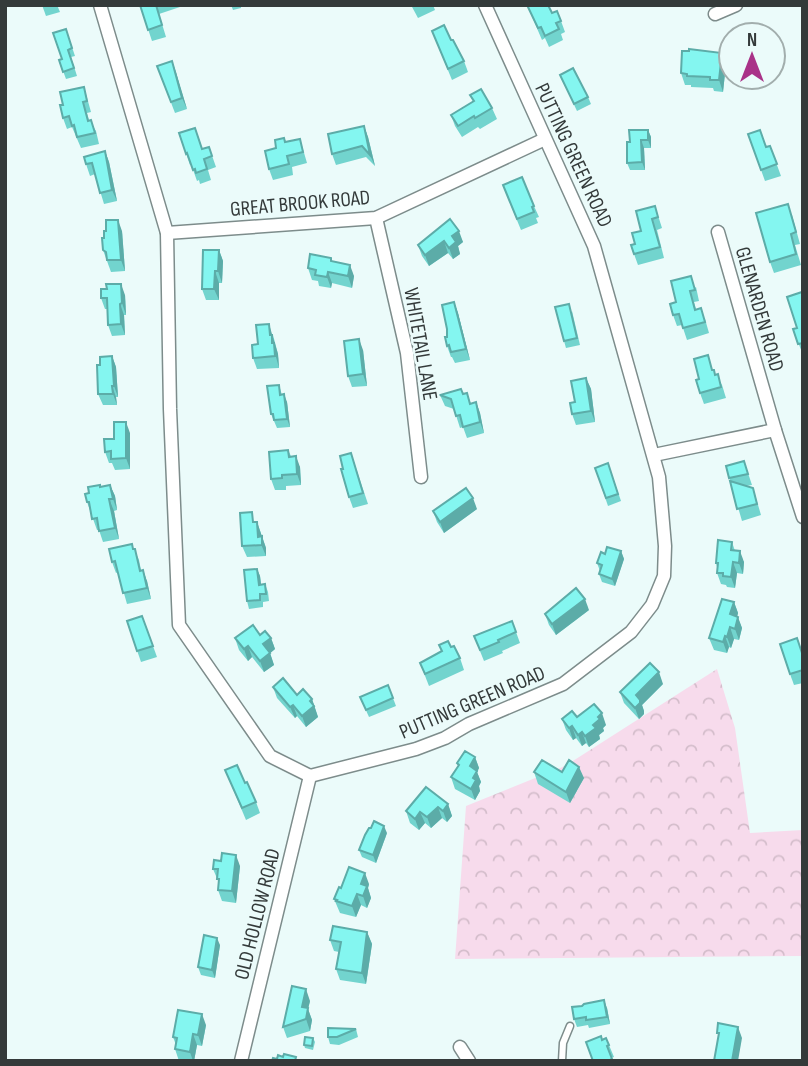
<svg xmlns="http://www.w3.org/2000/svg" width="808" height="1066" viewBox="0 0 808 1066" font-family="'Sofia Sans Condensed',sans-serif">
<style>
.forest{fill:url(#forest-crowns)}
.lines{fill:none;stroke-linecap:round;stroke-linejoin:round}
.lane-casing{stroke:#7d8c8b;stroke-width:9}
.street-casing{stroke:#7d8c8b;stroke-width:15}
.lane{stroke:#fff;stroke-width:6}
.street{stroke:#fff;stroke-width:12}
.wall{fill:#72d4ce}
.shaded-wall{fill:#5caca8}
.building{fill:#84f6f0;stroke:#5caca8;stroke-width:2}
.labels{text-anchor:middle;stroke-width:5;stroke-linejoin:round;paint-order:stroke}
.street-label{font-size:21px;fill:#343a3a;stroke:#ebfbfa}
</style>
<defs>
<pattern id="forest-crowns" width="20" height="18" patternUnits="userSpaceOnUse" patternTransform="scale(1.75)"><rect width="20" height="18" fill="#f7dbec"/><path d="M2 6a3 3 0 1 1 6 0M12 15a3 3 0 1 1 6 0" fill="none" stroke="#d4bdcb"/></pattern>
</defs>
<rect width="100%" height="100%" fill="#ebfbfa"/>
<path class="forest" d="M717,669L735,728L750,833L803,830V956L455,959L466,806L565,766Z"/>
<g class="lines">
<defs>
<path id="lane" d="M562,1061L563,1043L570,1026"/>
<g id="street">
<path d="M100,5L167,233L170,409L179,625L270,756L310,776L416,749L445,738L469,724L563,684L631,632L652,605L664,576L665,546L659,477L594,246L485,5"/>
<path d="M715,14L736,5"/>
<path d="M376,218L407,353L421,477"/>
<path d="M718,232L775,430L803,517"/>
<path d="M167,233L376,218L545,139"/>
<path d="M654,455L775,430"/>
<path d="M460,1047L469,1061"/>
<path d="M241,1061L310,776"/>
</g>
</defs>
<use href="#lane" class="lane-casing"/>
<use href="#street" class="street-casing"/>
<use href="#lane" class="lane"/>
<use href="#street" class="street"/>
</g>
<g class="wall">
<path d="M42,5H57L60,12L46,16Z"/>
<path d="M140,5H180V7L159,14L166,37L152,41Z"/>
<path d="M231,5H241V8L233,10Z"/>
<path d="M411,5H433L435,10L418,18Z"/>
<path d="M527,5L552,13L561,21L565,32L561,34L563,40L549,47L545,38L542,40Z"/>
<path d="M66,29L75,56L71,57L77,76L66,79L59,60L62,59Z"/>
<path d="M432,31L451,40L464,61L468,72L452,80Z"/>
<path d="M172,61L187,109L175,113L157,66Z"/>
<path d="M726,64L723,92L714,91L713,88L691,87V85H685L681,73Z"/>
<path d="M560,75L588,97L591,104L577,111Z"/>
<path d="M84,87L91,112L87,113L89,120L96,131L99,144L81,148L72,127L67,129L63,118V105Z"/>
<path d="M470,95L492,108L497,119L480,129L478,127L462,137L455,126L451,115L473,102Z"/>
<path d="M364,126L368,137L375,166L366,157L336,165L332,154Z"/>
<path d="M648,130L651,137V148H644L645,170H630L627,163L630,142Z"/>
<path d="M179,133L202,149L209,147L216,167L208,170L211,180L200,184L199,180L197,181L191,164L190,165Z"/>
<path d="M748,134L766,147L770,146L781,176L765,181Z"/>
<path d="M300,139L307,163L292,167L293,175L273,180L269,169L276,148L285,142Z"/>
<path d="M105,151L109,162L117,201L104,204L95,174L90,176L86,164Z"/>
<path d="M507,196L534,206L539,217L536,218L538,223L521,230Z"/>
<path d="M655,206L662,228L657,230L664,258L638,265L634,254L635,244Z"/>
<path d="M792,215L800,244L795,245L801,265L774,273L770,262Z"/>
<path d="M450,219L463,242L458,246L460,254L453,259L448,253L429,266L422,256L418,245Z"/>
<path d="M122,231L125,271L111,272L103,250Z"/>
<path d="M219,250L223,261L222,283H219V300H206L202,289Z"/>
<path d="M332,261L354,276L352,288L332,283L331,288L319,286L318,281L312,280L308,268Z"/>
<path d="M696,287L699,301L694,302L696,309L705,319L709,333L687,340L682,325L677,326L673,315L676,302Z"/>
<path d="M125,295L126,315H124L125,335L112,336L108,325V309H105L101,298Z"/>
<path d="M803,295V355L793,329L797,328Z"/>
<path d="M454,302L458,313L470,360L455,363L452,357H451L447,346V329Z"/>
<path d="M572,311L580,345L566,348L564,341Z"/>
<path d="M273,335L278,354L279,368L257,369L253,358Z"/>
<path d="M363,350L367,386L352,387L348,376Z"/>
<path d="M112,356L116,367L118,397H116L117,405H103L98,394L100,365Z"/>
<path d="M713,370L722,385L726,398L704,404L700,393L699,379Z"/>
<path d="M586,378L591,389L595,422L576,425L572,414L575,402Z"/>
<path d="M279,385L282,395L287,402L290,427L277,428L271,414Z"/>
<path d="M467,393L471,404L476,402L480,413L484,433L467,438L463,427L460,428L454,409L445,406L440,395Z"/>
<path d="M130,433V469L115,470L112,463H109L105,452L114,439Z"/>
<path d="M288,450L291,456L300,467L301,485L286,486V490H275L271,479Z"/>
<path d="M351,453L368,504L353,508L349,497L343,469Z"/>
<path d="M744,461L752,485L746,486L753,488L761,515L742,521L726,466Z"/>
<path d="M608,463L621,501L608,506L595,468Z"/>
<path d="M110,485L115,496L117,510L114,511L119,539L103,542L99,530H97L87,502L89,493L100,487Z"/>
<path d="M477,509L444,533L437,522L433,511Z"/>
<path d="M256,522H257L266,548V556L247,557L242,546Z"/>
<path d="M732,542L735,551L744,562L743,574L737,573L735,588L727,587L726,585L721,584L717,573V567L716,563Z"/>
<path d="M134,549L139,560L141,570L147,581L151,599L127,604L118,572L116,573L112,562Z"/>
<path d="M621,551L624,559L615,586L602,582L599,574L600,571L597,563L605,554Z"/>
<path d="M257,569L260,576L261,584H265L268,592L269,601L263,602V607L249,609L247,601Z"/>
<path d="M734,602L738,613L737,616L742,628L739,640L734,639L731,648L729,647L727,653L714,650L709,638Z"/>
<path d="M589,610L556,635L549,625L545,614Z"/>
<path d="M142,616L157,657L141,662L127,621Z"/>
<path d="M512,621L520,643L502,651L503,653L484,661L474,636Z"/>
<path d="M260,635L271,638L275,649L270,653L274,665L264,672L252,657L248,661L239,650L235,638Z"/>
<path d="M451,647L460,658L464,670L429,686L420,663Z"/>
<path d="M803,654V683L794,685L790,674Z"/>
<path d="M663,684L642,705L644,711V714L639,719L624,703L620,692Z"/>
<path d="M388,685L396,706L369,717L360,697Z"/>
<path d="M273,687L312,699L318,717L306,727L297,716L295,718L277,698Z"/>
<path d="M577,717L606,725L603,728L604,731L599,735L600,739L589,747L586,743L582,746L576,738L573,740L566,730L562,719Z"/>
<path d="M475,757L479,768L477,772L481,782L479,786L480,791L475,800L455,789L451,777L458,766L457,763Z"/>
<path d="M225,770L245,783L256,802L260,813L246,820Z"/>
<path d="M534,772H562L584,778L570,803L538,784Z"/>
<path d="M448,804L452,816L447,822L442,818L431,828L425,823L419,830L410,823L406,811Z"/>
<path d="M387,833L376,863L362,857L359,850Z"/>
<path d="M221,861L240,866L236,903L222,901L218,890L219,883L213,869Z"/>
<path d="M369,884L368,888L371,898L367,908L361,905L356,917L340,913L334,899L341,888Z"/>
<path d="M367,932L372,944L366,984L340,980L336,969L339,952L334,951L330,940Z"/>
<path d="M220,945L215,978L201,975L198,967Z"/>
<path d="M310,1001L308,1009L312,1020L310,1031L287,1038L283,1027Z"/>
<path d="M607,1008L610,1024L589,1028L588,1025L577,1027L574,1019Z"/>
<path d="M206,1025L202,1046L197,1045L194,1061H179L175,1049L176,1045L173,1037Z"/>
<path d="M356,1029L358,1037L339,1045L330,1044L328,1037Z"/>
<path d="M313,1038L315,1042L313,1050L305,1048L304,1045Z"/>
<path d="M606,1038L614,1057L611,1058L613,1061H593L602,1040Z"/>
</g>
<g class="shaded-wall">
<path d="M722,53L726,64L723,92L719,80Z"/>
<path d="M172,61L176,72L187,109L182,98Z"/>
<path d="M364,126L368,137L375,166L370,155Z"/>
<path d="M648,130L651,137V148L648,140Z"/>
<path d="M641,140L644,148L645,170L642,162Z"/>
<path d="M105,151L109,162L117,201L112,190Z"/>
<path d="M118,220L122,231L125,271L121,260Z"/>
<path d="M459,231L463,242L458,246L460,254L453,259L449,248L452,236Z"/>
<path d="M444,241L448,253L429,266L425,255Z"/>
<path d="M219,250L223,261L222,283L218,271Z"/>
<path d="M350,265L354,276L352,288L348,276Z"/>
<path d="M215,271L219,283V300L214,289Z"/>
<path d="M328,272L332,283L331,288L327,277Z"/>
<path d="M121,284L125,295L126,315L122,303Z"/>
<path d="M454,302L458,313L470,360L466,349Z"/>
<path d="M120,304L124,315L125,335L121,324Z"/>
<path d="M269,324L278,354L279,368L270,335Z"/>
<path d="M359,339L363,350L367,386L363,374Z"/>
<path d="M112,356L116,367L118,397L114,386Z"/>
<path d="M586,378L591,389L595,422L591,411Z"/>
<path d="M112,386L116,397L117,405L113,394Z"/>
<path d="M284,394L287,402L290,427L287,419Z"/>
<path d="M476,402L480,413L484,433L480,422Z"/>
<path d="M126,422L130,433V469L126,458Z"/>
<path d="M296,456L300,467L301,485L297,474Z"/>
<path d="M110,485L115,496L117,510L113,499Z"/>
<path d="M473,498L477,509L444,533L440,522Z"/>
<path d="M109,499L114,511L119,539L115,528Z"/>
<path d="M257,522L266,548V556L258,537Z"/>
<path d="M621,551L624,559L615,586L612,579Z"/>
<path d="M740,551L744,562L743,574L739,563Z"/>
<path d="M733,562L737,573L735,588L731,577Z"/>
<path d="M257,569L260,576L262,592L259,585Z"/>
<path d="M143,570L147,581L151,599L147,588Z"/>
<path d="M585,599L589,610L556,635L552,624Z"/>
<path d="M734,602L738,613L735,626L730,614Z"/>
<path d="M738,617L742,628L739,640L735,629Z"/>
<path d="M730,627L734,639L731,648L727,637Z"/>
<path d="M725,636L729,647L727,653L723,642Z"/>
<path d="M271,638L275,649L267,656L263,644Z"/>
<path d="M248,646L252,657L248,661L244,649Z"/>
<path d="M270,653L274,665L264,672L260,661Z"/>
<path d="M659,672L663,684L642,705L644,711V714L639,719L635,708L636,695Z"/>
<path d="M312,699L318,717L306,727L302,716Z"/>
<path d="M293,705L297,716L295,718L290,707Z"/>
<path d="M602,713L606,725L603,728L604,731L599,735L600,739L589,747L585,736L598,717Z"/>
<path d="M572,726L576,738L573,740L569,728Z"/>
<path d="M582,732L586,743L582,746L578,735Z"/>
<path d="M475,757L479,768L477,772L481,782L479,786L480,791L475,800L471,789L470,766Z"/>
<path d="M579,767L584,778L570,803L566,792Z"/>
<path d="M448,804L452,816L447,822L443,811Z"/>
<path d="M438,807L442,818L431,828L427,817Z"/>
<path d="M420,812L425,823L419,830L415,819Z"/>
<path d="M384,826L387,833L376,863L373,855Z"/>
<path d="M236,855L240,866L236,903L232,891Z"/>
<path d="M365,873L369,884L368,888L371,898L367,908L363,896L361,884Z"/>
<path d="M357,894L361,905L356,917L352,906Z"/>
<path d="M367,932L372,944L366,984L362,973Z"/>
<path d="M217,938L220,945L215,978L212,970Z"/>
<path d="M306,989L310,1001L308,1009L312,1020L310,1031L302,1007Z"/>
<path d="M604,1000L607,1008L610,1024L607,1017Z"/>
<path d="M202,1014L206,1025L202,1046L198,1035Z"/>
<path d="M738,1027L742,1038L738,1061H732Z"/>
<path d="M193,1034L197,1045L194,1061H193L190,1052Z"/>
</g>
<g class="building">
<path d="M140,5H156L162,25L148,30Z"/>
<path d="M527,5H548L552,13L557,11L561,21L556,23L559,29L545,36L541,27L538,28Z"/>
<path d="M444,25L451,40H453L464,61L448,69L432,31Z"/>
<path d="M66,29L72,48L68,50L74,68L63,72L59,60L62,59L53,33Z"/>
<path d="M689,49L722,53L719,80H710V77L687,76V74L681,73L682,51H689Z"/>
<path d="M172,61L182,98L171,102L157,66Z"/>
<path d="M573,68L588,97L574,104L560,75Z"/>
<path d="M84,87L87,101L83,102L88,121L91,120L95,133L77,137L74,125L72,126L69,116L63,118L60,105H63L60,92Z"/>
<path d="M481,89L492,108L475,118L474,116L458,126L451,115L474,101L470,95Z"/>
<path d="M364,126L370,155L362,146L332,154L328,134Z"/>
<path d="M195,128L202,149L209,147L212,156L204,159L207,169L196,173L195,169L193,170L187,153L186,154L179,133Z"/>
<path d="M629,130H648V140H641L642,162L627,163V142H630Z"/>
<path d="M760,130L766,147L770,146L777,164L761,170L748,134Z"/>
<path d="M284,138L285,142L300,139L303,152L287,156L289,164L269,169L265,151L276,148L275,140Z"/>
<path d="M105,151L112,190L100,193L92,163L86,164L84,157Z"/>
<path d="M522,177L534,206L532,207L534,212L517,219L503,185Z"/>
<path d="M788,204L796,232L791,234L796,254L770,262L756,213Z"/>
<path d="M655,206L658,217L652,219L660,247L634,254L631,245L635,244L632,233L641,231L636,211Z"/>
<path d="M450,219L459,231L452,236L456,242L449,248L444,241L425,255L418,245Z"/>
<path d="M106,220H118L121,260H107L106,252L103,250L102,238H104V231H106Z"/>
<path d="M203,250H219L218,271H215L214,289H202Z"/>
<path d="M310,254L331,258V261L350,265L348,276L328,272L327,277L315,275L316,270L308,268Z"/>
<path d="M691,276L695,290L690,291L695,310L701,308L705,322L683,328L679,314L673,315L670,304L676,302L671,281Z"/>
<path d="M106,284H121L122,303L120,304L121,324L108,325L107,298H101V289H107Z"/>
<path d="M802,292L803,343L798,344L793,329L797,328L787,297Z"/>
<path d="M454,302L466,349L451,352L449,345L447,346L445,337H447V329L442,305Z"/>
<path d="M569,304L577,338L564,341L555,307Z"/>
<path d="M269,324L270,335H272V343H274L275,356L253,358L252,345L258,344L256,325Z"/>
<path d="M359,339L363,374L348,376L344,341Z"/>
<path d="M708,355L712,370H714L715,375L718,374L721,387L700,393L696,380L699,379L694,359Z"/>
<path d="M112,356L114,386H112L113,394H98L97,365H100V357Z"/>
<path d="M586,378L591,411L572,414L570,403L575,402L571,381Z"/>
<path d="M279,385L280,395L284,394L287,419L274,420L273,414H271L267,386Z"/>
<path d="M461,389L463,394L467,393L470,404L476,402L480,422L463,427L460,415L456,416L451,399L440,395Z"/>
<path d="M114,422H126V458L111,459V451L105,452L104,439H114Z"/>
<path d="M288,450L289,457L296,456L297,474L282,475V478L271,479L269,452Z"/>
<path d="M351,453L363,493L349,497L341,469H343L340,456Z"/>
<path d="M744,461L748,474L729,478L726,466Z"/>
<path d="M608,463L618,494L606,498L595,468Z"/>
<path d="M730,481L753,488L757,504L737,509Z"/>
<path d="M100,485V487L110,485L113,499H109L115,528L99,531L97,518L92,519L89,502H87L85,494L89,493L88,487Z"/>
<path d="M466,488L473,498L440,522L433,511Z"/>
<path d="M252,512L253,522H257L258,537L262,536V545L242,546L240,513Z"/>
<path d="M718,540L732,542L731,550L740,551L739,563L733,562L731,577L723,576V573H717L718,563H716Z"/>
<path d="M132,544L133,549H135L140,571L143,570L147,588L123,593L115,561L112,562L109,549Z"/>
<path d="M607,547L621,551L612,579L599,574L602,565L597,563L601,552L605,554Z"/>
<path d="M257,569L259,585L265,584L266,594H260V600L247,601L244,570Z"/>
<path d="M576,588L585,599L552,624L545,614Z"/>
<path d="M722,599L734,602L730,614L738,617L735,629L730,627L727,637L725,636L723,642L709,638Z"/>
<path d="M142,616L153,646L137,651L127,621Z"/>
<path d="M512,621L516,632L498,640L499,642L480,650L474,636Z"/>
<path d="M253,625L260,635L265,631L271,638L263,644L270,653L260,661L248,646L244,649L235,638Z"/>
<path d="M797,638L803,656V670L790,674L780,644Z"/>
<path d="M448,641L451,647L454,646L460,658L425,674L420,663L442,651L439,645Z"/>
<path d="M650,663L659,672L636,695L640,700V703L635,708L620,692Z"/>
<path d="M283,678L297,695L303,689L312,699L310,701L314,706L302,716L293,705L290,707L273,687Z"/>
<path d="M388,685L393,698L366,710L360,697Z"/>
<path d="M594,704L602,713L598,717L600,719L593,725L596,728L585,736L582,732L578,735L572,726L569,728L562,719L572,711L577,717Z"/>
<path d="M465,751L475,757L470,766L477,771L473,778L476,780L471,789L451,777L459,765L457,763Z"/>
<path d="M542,760L562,772L569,760L579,767L566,792L534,772Z"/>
<path d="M237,765L245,783L247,782L256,802L242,808L225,770Z"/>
<path d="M426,787L448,804L443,811L438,807L427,817L420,812L415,819L406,811Z"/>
<path d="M374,821L384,826L373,855L359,850L365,835L369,828H371Z"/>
<path d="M222,853L236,855L232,891L218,890L219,879H217L218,869H213L214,860L221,861Z"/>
<path d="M349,867L365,873L361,884L367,886L363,896L357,894L352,906L336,901L337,900L334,899L339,887L341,888Z"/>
<path d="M333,926L367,932L362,973L336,969L341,942L330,940Z"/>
<path d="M204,935L217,938L212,970L198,967Z"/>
<path d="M292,986L306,989L302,1007L308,1008L306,1019L283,1027Z"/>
<path d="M604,1000L607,1017L586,1020V1017L574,1019L572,1007L582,1006L584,1004Z"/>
<path d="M178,1010L202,1014L198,1035L193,1034L190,1052L175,1049L177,1038L173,1037Z"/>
<path d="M718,1023L738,1027L732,1061H714L719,1033H717Z"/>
<path d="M328,1028L356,1029L337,1037H328Z"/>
<path d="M601,1036L602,1040L606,1038L609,1045L607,1046L612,1059L610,1060L611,1061H593L586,1042Z"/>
<path d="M305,1037L313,1038L312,1046L304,1045Z"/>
<path d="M284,1054L296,1057L295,1061H272L273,1058L277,1059L278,1055L283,1057Z"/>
</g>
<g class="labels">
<g class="street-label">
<text transform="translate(574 155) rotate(65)" y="7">PUTTING GREEN ROAD</text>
<text transform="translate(300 203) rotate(-5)" y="7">GREAT BROOK ROAD</text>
<text transform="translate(760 309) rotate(74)" y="7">GLENARDEN ROAD</text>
<text transform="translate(421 344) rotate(80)" y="7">WHITETAIL LANE</text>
<text transform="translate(472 702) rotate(-23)" y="7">PUTTING GREEN ROAD</text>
<text transform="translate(257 914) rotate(-76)" y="7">OLD HOLLOW ROAD</text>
</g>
</g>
<rect width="808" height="1066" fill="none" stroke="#343a3a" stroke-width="14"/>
<g transform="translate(752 56)"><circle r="33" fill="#ebfbfa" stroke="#a2aead" stroke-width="2"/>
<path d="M0-5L12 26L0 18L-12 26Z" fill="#a93288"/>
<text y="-10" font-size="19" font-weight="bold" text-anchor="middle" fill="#343a3a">N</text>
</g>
</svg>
